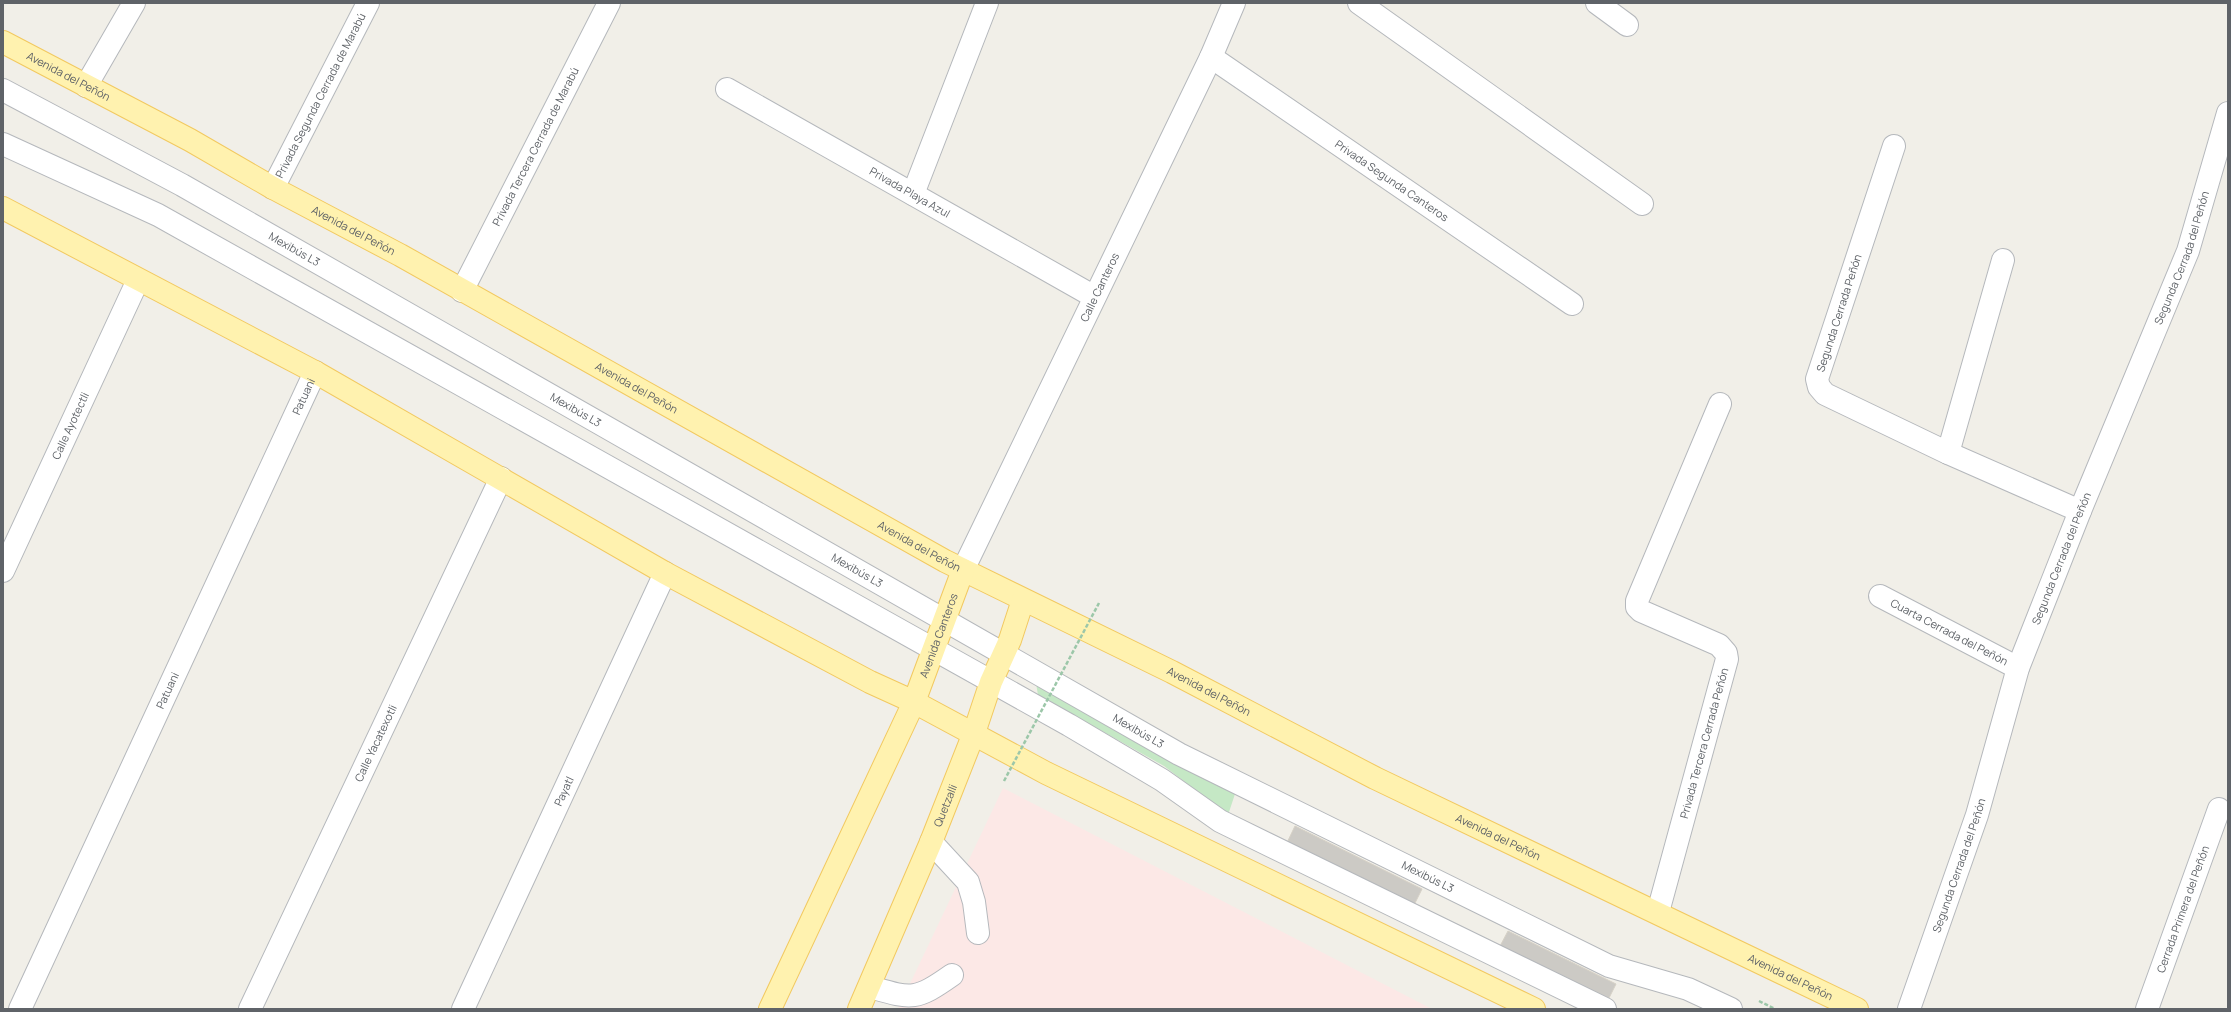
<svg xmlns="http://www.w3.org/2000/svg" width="2231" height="1012" viewBox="0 0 2231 1012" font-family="Manrope,sans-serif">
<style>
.medical{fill:#fce8e6}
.green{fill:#c5e8c5}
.building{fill:#cccac5;stroke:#d6d1c6}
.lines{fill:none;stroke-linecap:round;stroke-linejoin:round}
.minor-casing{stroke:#b5b8bc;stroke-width:24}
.major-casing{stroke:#f2c960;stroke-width:24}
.path{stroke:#9cc7a9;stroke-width:2.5;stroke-dasharray:4 2;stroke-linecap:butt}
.minor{stroke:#fff;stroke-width:22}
.major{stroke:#fff2af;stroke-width:22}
.path-bridge{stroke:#9cc7a9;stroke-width:2.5;stroke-dasharray:4 2;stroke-linecap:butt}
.labels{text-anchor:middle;stroke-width:3.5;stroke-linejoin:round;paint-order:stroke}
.street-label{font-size:11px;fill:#5f6368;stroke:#fff}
</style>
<rect width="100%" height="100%" fill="#f1efe8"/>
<path class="medical" d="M1003,788L1432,1009H898Z"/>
<path class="green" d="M1036,683L1236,791L1228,815L1164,766L1038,695Z"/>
<g class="building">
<path d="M1295,826L1422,889L1412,909L1285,847Z"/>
<path d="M1508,931L1616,984L1606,1004L1498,950Z"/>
</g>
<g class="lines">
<defs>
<g id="minor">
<path d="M1359,3L1642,204"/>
<path d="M1597,3L1627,25"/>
<path id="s1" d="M1211,57L1572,304"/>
<path d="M86,86L134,3"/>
<path id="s2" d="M727,89L1093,296"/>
<path id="s3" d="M3,90L182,185L1179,754L1609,966L1688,989L1731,1009"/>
<path d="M3,144L158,215L1069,725L1162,780L1220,821L1605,1009"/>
<path d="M1894,146L1817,379L1819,387L1825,394L1948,453L2080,511"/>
<path id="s4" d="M273,188L368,3"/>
<path d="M913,194L987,3"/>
<path id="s5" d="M462,291L609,3"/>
<path d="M1948,453L2003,260"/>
<path id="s6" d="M963,570L1211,57L1234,3"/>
<path id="s7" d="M3,571L138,280"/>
<path id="s8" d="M1880,596L2018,668"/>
<path d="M931,842L968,882L974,902L978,933"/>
<path id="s9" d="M1658,912L1727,659L1726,653L1719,645L1641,611L1637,607V601L1720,404"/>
<path d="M870,987C912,999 915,1001 952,975"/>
<path id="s10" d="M20,1009L315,372"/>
<path id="s11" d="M250,1009L501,478"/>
<path id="s12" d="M463,1009L665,573"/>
<path id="s13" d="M1909,1009L1977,815L2018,668L2080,511L2188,251L2228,113"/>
<path id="s14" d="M2147,1009L2219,809"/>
</g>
<g id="major">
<path id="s15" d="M3,42L190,140L273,188L400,255L945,561L1172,672L1375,778L1857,1009"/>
<path d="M3,208L315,372L665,573L870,682L914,702L1046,773L1534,1009"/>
<path id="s16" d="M770,1009L914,702L963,570"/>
<path id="s17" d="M859,1009L931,842L974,733L991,682L1010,640L1023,600"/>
</g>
</defs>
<use href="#minor" class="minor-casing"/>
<use href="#major" class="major-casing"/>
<path class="path" d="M1759,1001L1775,1009"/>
<use href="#minor" class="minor"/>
<use href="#major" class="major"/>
<path class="path-bridge" d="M1004,781L1099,603"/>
</g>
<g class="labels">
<g class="street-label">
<text dy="4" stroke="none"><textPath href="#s15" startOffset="74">Avenida del Peñón</textPath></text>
<text dy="4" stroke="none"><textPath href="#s4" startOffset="104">Privada Segunda Cerrada de Marabú</textPath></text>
<text dy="4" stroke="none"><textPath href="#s5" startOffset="162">Privada Tercera Cerrada de Marabú</textPath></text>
<text dy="4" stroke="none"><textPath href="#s1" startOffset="219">Privada Segunda Canteros</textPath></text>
<text dy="4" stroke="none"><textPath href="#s2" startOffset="210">Privada Playa Azul</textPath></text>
<text dy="4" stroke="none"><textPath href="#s15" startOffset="398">Avenida del Peñón</textPath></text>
<text dy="4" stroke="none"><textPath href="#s3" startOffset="332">Mexibús L3</textPath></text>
<text dy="4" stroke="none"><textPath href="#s13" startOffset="800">Segunda Cerrada del Peñón</textPath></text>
<text dy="4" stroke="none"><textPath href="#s6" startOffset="314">Calle Canteros</textPath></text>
<text transform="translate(1839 313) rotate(-72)" y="4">Segunda Cerrada Peñón</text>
<text dy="4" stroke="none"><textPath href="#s15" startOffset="722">Avenida del Peñón</textPath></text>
<text dy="4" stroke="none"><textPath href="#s10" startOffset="675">Patuani</textPath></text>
<text dy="4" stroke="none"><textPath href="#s3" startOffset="656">Mexibús L3</textPath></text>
<text dy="4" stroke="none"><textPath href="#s7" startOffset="160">Calle Ayotectli</textPath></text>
<text dy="4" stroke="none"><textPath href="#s15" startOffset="1046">Avenida del Peñón</textPath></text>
<text dy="4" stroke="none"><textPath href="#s13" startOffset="476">Segunda Cerrada del Peñón</textPath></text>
<text dy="4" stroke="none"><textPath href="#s3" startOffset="980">Mexibús L3</textPath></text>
<text dy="4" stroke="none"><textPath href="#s8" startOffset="78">Cuarta Cerrada del Peñón</textPath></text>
<text dy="4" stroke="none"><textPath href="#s16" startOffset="410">Avenida Canteros</textPath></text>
<text dy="4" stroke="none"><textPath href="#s10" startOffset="351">Patuani</textPath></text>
<text dy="4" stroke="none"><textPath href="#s15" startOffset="1370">Avenida del Peñón</textPath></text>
<text dy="4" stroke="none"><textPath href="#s3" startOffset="1304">Mexibús L3</textPath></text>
<text dy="4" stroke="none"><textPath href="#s11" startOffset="294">Calle Yacatexotli</textPath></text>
<text dy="4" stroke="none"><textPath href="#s9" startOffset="175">Privada Tercera Cerrada Peñón</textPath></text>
<text dy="4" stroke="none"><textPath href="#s12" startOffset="240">Payatl</textPath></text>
<text dy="4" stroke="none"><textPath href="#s17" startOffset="221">Quetzalli</textPath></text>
<text dy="4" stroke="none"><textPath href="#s15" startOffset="1694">Avenida del Peñón</textPath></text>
<text dy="4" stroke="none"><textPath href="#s13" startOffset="152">Segunda Cerrada del Peñón</textPath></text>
<text dy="4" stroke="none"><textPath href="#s3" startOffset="1628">Mexibús L3</textPath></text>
<text dy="4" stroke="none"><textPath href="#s14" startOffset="106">Cerrada Primera del Peñón</textPath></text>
<text dy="4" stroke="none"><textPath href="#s15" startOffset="2018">Avenida del Peñón</textPath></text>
</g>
</g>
<rect width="2231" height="1012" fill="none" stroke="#5f6368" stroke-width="8"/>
</svg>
